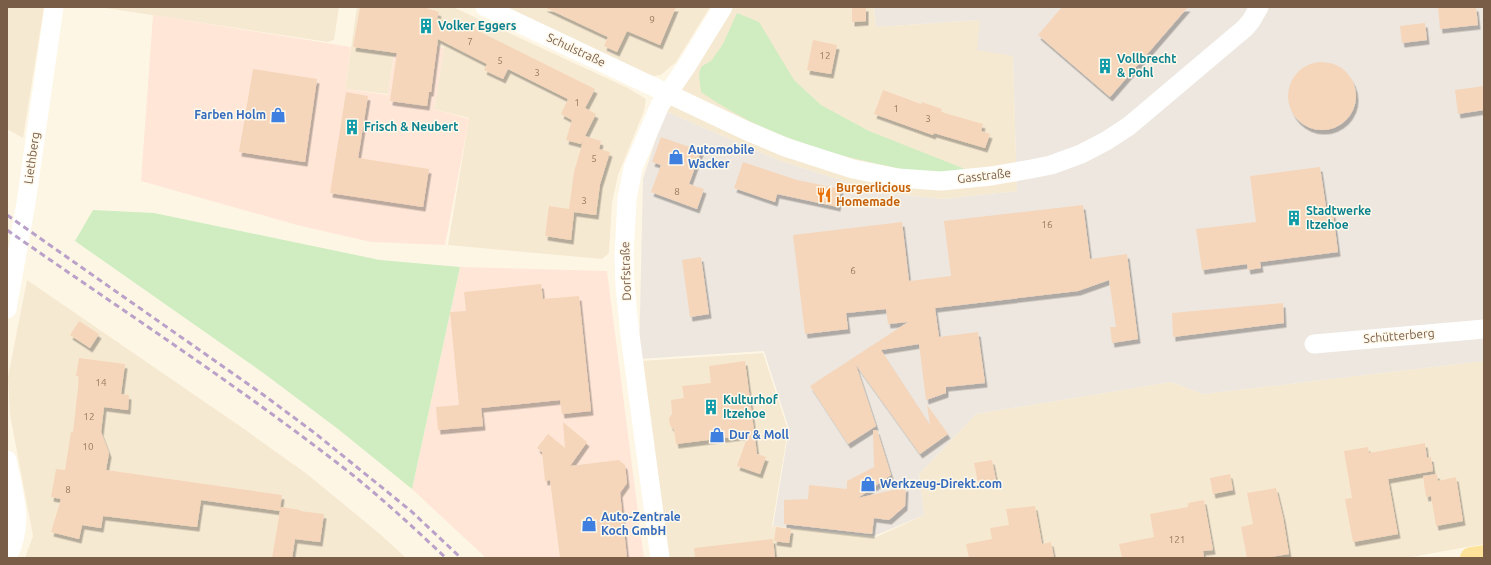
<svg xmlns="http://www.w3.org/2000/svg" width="1491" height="565" viewBox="0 0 1491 565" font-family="Ubuntu,sans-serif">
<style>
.residential{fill:#f6e9d2}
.commercial{fill:#ffe6d7}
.industrial{fill:#ede7df}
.green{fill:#cfedc1}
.building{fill:#f6d6ba;filter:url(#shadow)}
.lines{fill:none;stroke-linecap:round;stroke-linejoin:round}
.street{stroke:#fff;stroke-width:19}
.primary{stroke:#ffe29a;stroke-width:22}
.rail{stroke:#baa1c9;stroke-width:3;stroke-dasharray:6 4;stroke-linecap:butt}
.labels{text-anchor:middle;stroke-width:3;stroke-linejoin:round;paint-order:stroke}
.number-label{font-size:10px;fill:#987b64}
.culture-label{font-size:12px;font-weight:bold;fill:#0d838f;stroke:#fff9ec;text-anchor:start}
.street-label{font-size:12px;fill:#795d47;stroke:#fff9ec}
.shop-label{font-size:12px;font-weight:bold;fill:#366cbe;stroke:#fff9ec;text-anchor:start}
.food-label{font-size:12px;font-weight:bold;fill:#c56008;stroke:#fff9ec;text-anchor:start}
</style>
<defs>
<filter id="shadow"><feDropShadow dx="2.5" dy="4.5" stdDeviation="0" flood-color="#0004"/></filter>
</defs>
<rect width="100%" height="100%" fill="#fef6e4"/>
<g class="residential">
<path d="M7,7H44L23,138L7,129Z"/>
<path d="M99,7H339L334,40L328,42Z"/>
<path d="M357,7H453L628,88L646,99L644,111L618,175L612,203L609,253L602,259L448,245L469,118L434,109L444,47L397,34L388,94L345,89Z"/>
<path d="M505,7H710L676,62L661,75L653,76L641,72Z"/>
<path d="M731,7H874L876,27L980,20L1013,56L1017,191L943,199L882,193L780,161L665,111Z"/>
<path d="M27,280L237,424L307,474L380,534L406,558H25L33,536L10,415L8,377Z"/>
<path d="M763,353L788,430L772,526L874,538L924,515L919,474L976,414L1171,382L1203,394L1484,361V544L1406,558H667L640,361Z"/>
</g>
<g class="commercial">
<path d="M153,15L351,47L345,89L388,95L397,35L444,48L434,109L469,119L445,245L371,242L297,225L141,181Z"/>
<path d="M460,267L607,271L644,558H486L412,489Z"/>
</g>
<path class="industrial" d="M874,7H1484V361L1203,394L1171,382L976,414L919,474L924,515L874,536L773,526L789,429L764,351L639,359L643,179L665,111L780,161L882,193L943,199L1017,191L1013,56L977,50L980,20L876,27Z"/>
<g class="green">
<path d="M737,13L759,22L794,80L821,105L869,131L970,171C957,172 944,174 931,173C911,172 893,167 874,163C813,150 752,128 701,92L699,75L700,70L702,66L711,61L723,44Z"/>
<path d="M93,210L154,213L380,260L460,267L412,489L338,429L262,372L75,241Z"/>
</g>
<g class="building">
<path d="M360,7H423L439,12L437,18L463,27L464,24L595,89L585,108L596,114L585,136L601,141L599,149L610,152L600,184L596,215L574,212L571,240L545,236L549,206L569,209L574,172L583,141L581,144L566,140L572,120L561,114L568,99L508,69L503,79L484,70L487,64L438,39L431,92H429L427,106L390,101L397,53L353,47Z"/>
<path d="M544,7H676L660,45L627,31L617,52L604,46L608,37Z"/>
<path d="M852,7H866V21L852,22Z"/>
<path d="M1062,7H1188L1110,97L1038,35Z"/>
<path d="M1438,7H1476L1478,25L1440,29Z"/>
<path d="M1425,23L1427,40L1402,43L1400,26Z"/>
<path d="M813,40L837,45L831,74L807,70Z"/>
<circle cx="1322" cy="96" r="34"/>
<path d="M253,69L317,79L305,162L239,152Z"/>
<path d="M1484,86V110L1458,114L1455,90Z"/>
<path d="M883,90L921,104L922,102L942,109L941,112L983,124L981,131L990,134L985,148L934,133L933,135L874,114Z"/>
<path d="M346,92L368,96L358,158L429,169L423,207L330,193Z"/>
<path d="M661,137L701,151L689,184L704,189L697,209L651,192L661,165L652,162Z"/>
<path d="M743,162L797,180L841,189L838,207L777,194L775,202L734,188Z"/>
<path d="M1320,167L1327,214L1333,213L1338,252L1260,262L1261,268L1248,270L1247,264L1202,270L1196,229L1256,222L1250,176Z"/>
<path d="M1083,205L1090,259L1127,254L1138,339L1112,343L1110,327H1116L1109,280L1078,291L935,308L939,337L978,332L985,383L946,387V393L926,400L919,344L881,350L930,425L927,405L948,434L920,454L856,365L876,426L848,444L810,386L908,322L888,324L886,309L846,313L848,329L805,334L793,235L902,222L909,281L951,276L944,221Z"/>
<path d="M701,257L709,314L690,317L682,260Z"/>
<path d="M541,284L543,299L579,296L591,411L562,414L560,400L481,408L483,426L438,430L436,407L459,405L450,312L466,311L464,292Z"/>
<path d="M1283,303L1284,323L1173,337L1172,313Z"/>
<path d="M79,321L99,334L90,348L70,335Z"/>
<path d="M79,358L125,364L121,394L129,395L128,410L104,407L101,432L109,453L106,470L282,495L280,509L281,507L300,510V511L324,514L320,542L295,539L292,558H272L280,511L201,500L197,527L103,516L101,528L82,525L79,539L51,532L61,499L51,497L56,469L65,470L71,432H73L78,388L79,376H76Z"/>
<path d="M745,361L757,454L766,457L760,474L737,466L748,435L676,444L674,430L670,425L669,418L672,414L671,400L684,398L682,386L711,383L709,366Z"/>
<path d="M563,422L587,442L570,466L619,460L625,465L627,483L620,493L627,558H560L550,480L545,481L542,452L537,448L548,434L565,448Z"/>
<path d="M873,430H877L891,475L858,498L906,487L905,506L889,520L874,518L872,534L784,524V500L808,499L809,485L847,489V481L874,467Z"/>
<path d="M1425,443L1427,458L1431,457L1433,471L1388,479L1398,534L1353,542L1345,499L1352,498L1344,451L1368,447L1369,453Z"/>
<path d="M992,460L996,480L978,483L974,463Z"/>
<path d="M1230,474L1233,490L1213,494L1210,478Z"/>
<path d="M1437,474L1438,481L1456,477L1463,521L1436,526L1431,496L1426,497L1423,476Z"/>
<path d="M1276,488L1283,517L1289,554L1265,558H1247L1241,527L1253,524L1247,493Z"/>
<path d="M1204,500L1213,550L1203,551L1204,558H1122L1119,544L1154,537L1150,514L1188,507V503Z"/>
<path d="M1035,506L1042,544L1051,542L1054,558H969L966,544L992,539L990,528L1009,525L1006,509Z"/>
<path d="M776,527L791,529L789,543L774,541Z"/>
<path d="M773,539L775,558H695L694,548Z"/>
</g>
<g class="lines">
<g class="street">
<path d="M485,7L747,131L785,147L853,169L898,178L941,181L991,176L1031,169L1051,165L1081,154L1106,141L1129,126L1245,28L1251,21L1259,7"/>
<path d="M7,309L26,203L54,7"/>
<path d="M1314,344L1484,329"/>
<path d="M7,460C14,497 25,522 7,558"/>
<path d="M660,558L630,335L625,286L624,255L627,199L633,168L660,105L686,67L723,7"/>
</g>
<path class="primary" d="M1471,558L1484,556"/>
<g class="rail">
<path d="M7,215L265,396L316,434L411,511L461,558"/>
<path d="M7,230C123,311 242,388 354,476C386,502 416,530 446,558"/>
</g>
</g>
<defs>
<symbol id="building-bare" viewBox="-9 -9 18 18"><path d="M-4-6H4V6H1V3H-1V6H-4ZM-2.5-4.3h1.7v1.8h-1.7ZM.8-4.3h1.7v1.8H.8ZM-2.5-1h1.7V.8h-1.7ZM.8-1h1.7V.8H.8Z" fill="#0f9aa8" stroke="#fff9ec" stroke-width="2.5" paint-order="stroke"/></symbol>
<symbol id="shop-bare" viewBox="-9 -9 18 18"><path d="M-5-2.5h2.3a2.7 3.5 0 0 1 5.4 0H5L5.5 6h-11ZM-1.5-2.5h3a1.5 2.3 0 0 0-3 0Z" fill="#3f7fe0" stroke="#fff9ec" stroke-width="2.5" paint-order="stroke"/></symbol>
<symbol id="restaurant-bare" viewBox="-9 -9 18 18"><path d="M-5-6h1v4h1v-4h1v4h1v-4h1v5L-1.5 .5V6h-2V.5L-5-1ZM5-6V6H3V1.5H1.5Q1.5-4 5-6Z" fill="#e8710a" stroke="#fff9ec" stroke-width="2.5" paint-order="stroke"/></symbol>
</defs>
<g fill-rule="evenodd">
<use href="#building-bare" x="415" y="15" width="22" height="22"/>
<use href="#building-bare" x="1094" y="55" width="22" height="22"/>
<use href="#shop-bare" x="267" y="104" width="22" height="22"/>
<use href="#building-bare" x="341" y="116" width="22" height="22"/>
<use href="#shop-bare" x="665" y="146" width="22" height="22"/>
<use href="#restaurant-bare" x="813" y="184" width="22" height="22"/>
<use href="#building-bare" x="1283" y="207" width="22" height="22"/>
<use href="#building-bare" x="700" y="396" width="22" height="22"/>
<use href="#shop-bare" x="706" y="424" width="22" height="22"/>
<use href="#shop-bare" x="857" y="473" width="22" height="22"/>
<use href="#shop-bare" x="578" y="513" width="22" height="22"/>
</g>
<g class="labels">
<g class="number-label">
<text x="652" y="23">9</text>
<text x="470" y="45">7</text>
<text x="825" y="59">12</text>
<text x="500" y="64">5</text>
<text x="537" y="76">3</text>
<text x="577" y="106">1</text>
<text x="896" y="112">1</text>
<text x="928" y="122">3</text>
<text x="594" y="162">5</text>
<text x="677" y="195">8</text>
<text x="584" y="204">3</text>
<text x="1047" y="228">16</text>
<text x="853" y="274">6</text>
<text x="101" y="386">14</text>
<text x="89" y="420">12</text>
<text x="88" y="450">10</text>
<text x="68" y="493">8</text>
<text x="1177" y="543">121</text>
</g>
<g class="culture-label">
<text x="438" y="30">Volker Eggers</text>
<text x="1117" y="63">Vollbrecht<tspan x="1117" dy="14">&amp; Pohl</tspan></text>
<text x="364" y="131">Frisch &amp; Neubert</text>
<text x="1306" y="215">Stadtwerke<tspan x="1306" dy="14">Itzehoe</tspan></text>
<text x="723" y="404">Kulturhof<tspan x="723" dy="14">Itzehoe</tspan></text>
</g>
<g class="street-label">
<text transform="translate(576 50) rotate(25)" y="4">Schulstraße</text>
<text transform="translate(32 158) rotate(-82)" y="4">Liethberg</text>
<text transform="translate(984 176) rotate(-7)" y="4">Gasstraße</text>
<text transform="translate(626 271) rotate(-92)" y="4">Dorfstraße</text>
<text transform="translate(1399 336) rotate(-5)" y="4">Schütterberg</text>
</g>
<g class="shop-label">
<text x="266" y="119" text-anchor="end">Farben Holm</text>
<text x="688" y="154">Automobile<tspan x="688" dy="14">Wacker</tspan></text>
<text x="729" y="439">Dur &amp; Moll</text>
<text x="880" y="488">Werkzeug-Direkt.com</text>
<text x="601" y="521">Auto-Zentrale<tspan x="601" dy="14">Koch GmbH</tspan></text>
</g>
<g class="food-label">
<text x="836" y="192">Burgerlicious<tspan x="836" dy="14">Homemade</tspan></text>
</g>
</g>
<rect width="1491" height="565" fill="none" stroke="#795d47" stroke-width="16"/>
</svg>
